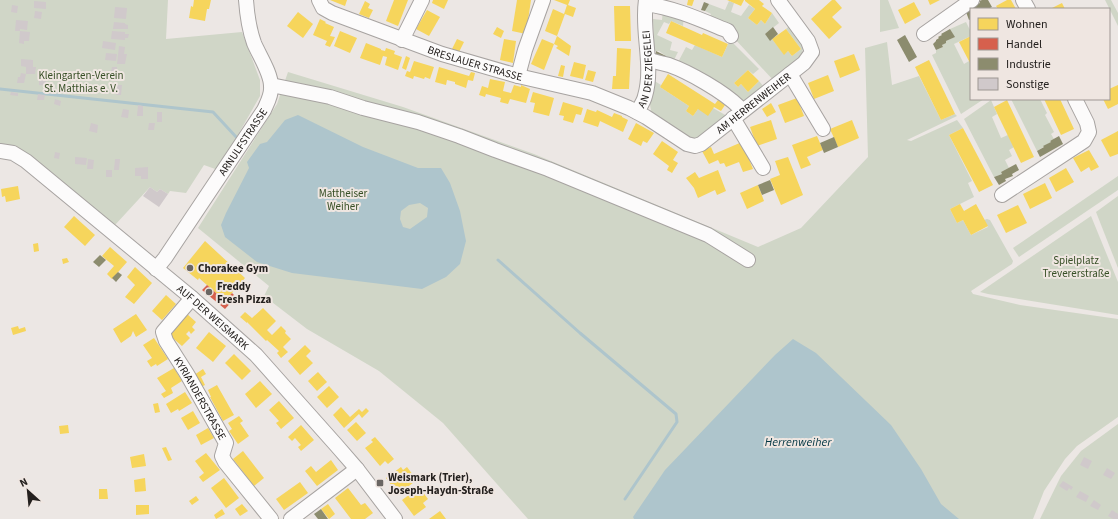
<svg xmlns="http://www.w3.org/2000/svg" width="1118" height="519" viewBox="0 0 1118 519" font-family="'Source Sans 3',sans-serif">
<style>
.green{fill:#d0d6c7}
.water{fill:#aec5cc;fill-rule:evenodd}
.homes{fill:#f6d55c}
.shops{fill:#d6604d}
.industry{fill:#8c8c6e}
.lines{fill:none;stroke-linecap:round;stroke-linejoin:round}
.stream{stroke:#aec5cc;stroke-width:3}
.building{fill:#d0c9cb}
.minor-casing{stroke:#a7a3a1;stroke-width:16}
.minor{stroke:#fcfbfb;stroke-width:14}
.poi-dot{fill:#6a6663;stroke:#efe6e1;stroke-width:1.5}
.labels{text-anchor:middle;stroke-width:4;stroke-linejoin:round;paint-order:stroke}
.street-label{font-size:11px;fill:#24201e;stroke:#efe6e1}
.park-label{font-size:11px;fill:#374f26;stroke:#efe6e1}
.poi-label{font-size:11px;font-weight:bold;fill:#24201e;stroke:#efe6e1;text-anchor:start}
.water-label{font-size:12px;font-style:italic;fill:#003542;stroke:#efe6e1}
</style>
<rect width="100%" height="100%" fill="#ece7e4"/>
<g class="green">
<path d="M0,0H168L166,39L242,32L260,80V96L218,170L204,165L186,193L170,191L168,194L160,189L157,192L150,187L115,225L35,159L23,152L0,149Z"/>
<path d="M880,0H888L899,28L880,32Z"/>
<path d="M1105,0H1111L1118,13V26Z"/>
<path d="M729,1L734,3L731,12L741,16L749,5L755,9L748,18L757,25L761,20L765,24L772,13L779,23L765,34L770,40L772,39L784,54L788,51L792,56L801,49L786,29L789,26L804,44L801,57L774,81L733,37L709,20L711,14L705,11L709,4L725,10Z"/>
<path d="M663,10L684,15L683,26L671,21L669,24L664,22L657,35L672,42L670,50L678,52L674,60L664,61L666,56L659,51H654L653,19L662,20Z"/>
<path d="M966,22L971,32V36L954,44L964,64L969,61L971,65V99H984L961,114L932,55L936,53V50L943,47L942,45L946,41L954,37L950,29Z"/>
<path d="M730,40L759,69L753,74L748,70L734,83L738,87L741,84L748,92L759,81L764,87L741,106L676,66L686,47L692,50L695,45L722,57Z"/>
<path d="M887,42L892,85L919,76L941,120L955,114L957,116L907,140L911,141L957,120L963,128L949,135L972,181L968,183L974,197L950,209L957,223L963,220L971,235L988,227L984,220L987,219L990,220L1013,261L1012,264L971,291L973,294L1020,305L1118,319V417L1077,446L1065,459L1044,491L1033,519H528L443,423L379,371L307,329L264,296L269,286L198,228L277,104L288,72L403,107L534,154L758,247L801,228L868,157L865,48Z"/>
<path d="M653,80L661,85L660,87L689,106L686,111L693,116L698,109L713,108L727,116L697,140L692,139L652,113C648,102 650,91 653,80Z"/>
<path d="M1011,99H1040L1047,113L1045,115L1054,132L1051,134L1054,139L1050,141L1051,142L1037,151Z"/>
<path d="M991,100L997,114L992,117L1001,138L1008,135L1014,147L1009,150L1012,156L1005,160L1009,168L1001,172L1002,174L994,177L964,119Z"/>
<path d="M1118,176V190L1019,257L1013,248Z"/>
<path d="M1118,196V268L1096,212Z"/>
<path d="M1091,216L1118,282V315L988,294L980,292Z"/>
<path d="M1118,424V519H1040L1061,476L1081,451Z"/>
</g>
<g class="water">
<path d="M298,115L363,147L418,168H441L450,183L460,211L466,241L460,264L446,277L422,289L292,273L257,262L225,237L221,225L226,213L249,168L247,162L260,144L267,142L285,120ZM420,203L428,208L427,217L410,229L403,227L400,219L401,211L409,205Z"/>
<path d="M793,339L816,353L891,425L921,469L941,504L959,519H634L633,517L665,470L775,355Z"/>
</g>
<g class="homes">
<path d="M194,0H211L209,9H207L205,21L189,18L191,6L193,7Z"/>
<path d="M330,0H347L345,6Z"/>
<path d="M394,0H408L398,26L386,21Z"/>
<path d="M433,0H448L444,9L432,3Z"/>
<path d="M517,0H531L526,34L512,31Z"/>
<path d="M554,0H570L568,5L576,8L573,17L565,14L557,36L545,31L553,9L564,14L567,5Z"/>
<path d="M688,0H694L692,6L687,5Z"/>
<path d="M727,0H744L741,6Z"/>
<path d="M745,0H759L764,4L762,6L772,13L765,24L761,20L757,25L748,18L755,9L745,1Z"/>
<path d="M832,0H835L842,8L832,17L842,27L829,39L811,19Z"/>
<path d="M928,0H940L930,5Z"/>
<path d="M1007,0H1011L1016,9H998L996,6Z"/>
<path d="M365,1L370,4L368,8L373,10L369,18L359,14Z"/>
<path d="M914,2L921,15L905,24L898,10Z"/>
<path d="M1062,3L1065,9H1050Z"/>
<path d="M614,6H630L631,41H615Z"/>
<path d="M427,10L440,17L429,36L416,29Z"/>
<path d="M298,12L313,24L303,38L287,26Z"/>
<path d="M320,19L326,22L325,23L334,27L330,36L335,37L330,47L325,45L327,41L313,35Z"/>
<path d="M671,21L702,35L703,33L728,44L722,57L666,33Z"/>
<path d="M497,27L504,31L501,38L493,34Z"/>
<path d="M786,29L801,49L792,56L788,51L784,55L772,39Z"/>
<path d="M340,31L357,38L350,53L334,46Z"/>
<path d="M557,36L571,46L569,56L556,48L558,46L554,44Z"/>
<path d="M971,36V65L959,42Z"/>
<path d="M457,39L464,42L459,52L452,49Z"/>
<path d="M504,39L516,41L513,63L500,60Z"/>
<path d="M542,39L554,44L544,70L531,64Z"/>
<path d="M366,43L381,49V50L385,51L386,48L395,51L394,54L402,57L398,70L385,65L387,57L383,56L380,65L360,58Z"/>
<path d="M617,48L631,49L629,89H612L613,76H616Z"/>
<path d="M854,54L860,70L840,78L834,61Z"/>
<path d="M406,56L410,58L406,70L402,68Z"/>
<path d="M929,60L955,114L941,120L915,67Z"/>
<path d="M414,61L434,67L430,79L425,77L424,79L414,76L413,79L405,76L407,71L410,72Z"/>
<path d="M574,62L586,65L583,79L570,76Z"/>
<path d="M561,65L565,66L563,77L558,76Z"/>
<path d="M439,67L469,76L471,72L475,73L473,81L468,80L466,88L455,84V82L447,80L446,85L435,82Z"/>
<path d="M588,70L596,72L593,82L585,80Z"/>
<path d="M748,70L759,81L748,92L741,84L738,87L734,83Z"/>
<path d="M668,74L715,104L718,100L725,105L721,111L714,107L708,116L698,109L693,116L686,111L689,106L660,87Z"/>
<path d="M828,75L834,91L814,99L808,83Z"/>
<path d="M490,79L505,82L503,91L511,93L514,85L521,87V85L530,89L526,103L510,99L508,104L500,102L501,98L486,94L485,97L479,95L482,86L488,88Z"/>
<path d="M1118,85V104L1108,109L1103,99H1109V89Z"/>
<path d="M533,92L554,98L549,116L533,112L535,103L530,102Z"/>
<path d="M797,98L804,116L785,123L778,105Z"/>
<path d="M1044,99H1060L1074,129L1061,135Z"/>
<path d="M1007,100L1034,157L1021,163L994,107Z"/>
<path d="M563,102L583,108L581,115L576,114L573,123L563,120L564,116L559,115Z"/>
<path d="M771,103L776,112L767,117L762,109Z"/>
<path d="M587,109L596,112L597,110L612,117L614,113L622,116V117L628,120L623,132L600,121L598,127L583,122Z"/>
<path d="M771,120L777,139L757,146L750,127Z"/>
<path d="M852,120L859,138L838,147L830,129Z"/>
<path d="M636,123L654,133L647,143L643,141L641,146L628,139Z"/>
<path d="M963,128L993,185L979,192L949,135Z"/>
<path d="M1118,131V154L1110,157L1101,140Z"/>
<path d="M817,136L823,150L807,157L811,165L801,169L792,145Z"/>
<path d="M662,141L678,152L673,160L678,163L672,173L667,170L669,166L653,154Z"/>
<path d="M742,142L753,169L743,172L739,162L726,167L724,163L720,164L718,160L709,164L702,151L711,147L714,154Z"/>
<path d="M1089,150L1099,167L1091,171L1089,167L1081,172L1073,158Z"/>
<path d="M788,157L803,195L781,205L770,179L780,175L775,161Z"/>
<path d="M1066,168L1074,182L1056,192L1049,178Z"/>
<path d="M718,170L726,191L717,195L715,190L698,198L694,188L686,178L695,172L699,178Z"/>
<path d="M1045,183L1052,198L1030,209L1023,194Z"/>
<path d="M758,185L764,201L747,209L740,193Z"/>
<path d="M18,186L20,199L6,202L5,196L2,197L1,189Z"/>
<path d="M960,204L964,211L976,204L988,226L971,235L963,220L957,223L950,209Z"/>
<path d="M1018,205L1027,223L1006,233L997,215Z"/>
<path d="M74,216L95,235L85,246L64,227Z"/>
<path d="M205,241L245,278L225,301L199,278L198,280L183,268Z"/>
<path d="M38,243L39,251L34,252L33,244Z"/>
<path d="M110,247L127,262L112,279L107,274L114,266L102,256Z"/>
<path d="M67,258L69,262L63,264L62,259Z"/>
<path d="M135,267L152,283L134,304L125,297L135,285L127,277Z"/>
<path d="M166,295L176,304L162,320L152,311Z"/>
<path d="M263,308L276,321L267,330L272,335L281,326L286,331L285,333L291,339L283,347L288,352L281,358L277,353L279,351L267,340L266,341L247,322V323L240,317L245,312L252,318Z"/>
<path d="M186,313L196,322L192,327L195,330L191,334L189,331L186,334L190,338L182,346L168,334Z"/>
<path d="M136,314L147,330L136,337L133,331L131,336L121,343L113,329Z"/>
<path d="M18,326L19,329L25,327L26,331L13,335L11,328Z"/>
<path d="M209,332L226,346L213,362L196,348Z"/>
<path d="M154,338L168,359L157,366L156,364L151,367L147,361L152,358L143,345Z"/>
<path d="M305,345L311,351L306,356L313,363L300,375L288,361Z"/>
<path d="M234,354L251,371L242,380L225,363Z"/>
<path d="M174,368L182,381L171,388L173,393L164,398L161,394L166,391L157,378Z"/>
<path d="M203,369L206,374L201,377L205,385L201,387L194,375Z"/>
<path d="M318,372L327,382L317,391L308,381Z"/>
<path d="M260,381L272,394L256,408L245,394Z"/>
<path d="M217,385L234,415L223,421L210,397H211L208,390Z"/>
<path d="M329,386L339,397L327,408L317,397Z"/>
<path d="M185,392L192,403L179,411L178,409L171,413L166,404Z"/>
<path d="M279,401L294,418L281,429L276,423L279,421L269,410Z"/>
<path d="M158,403L160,412L155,413L153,404Z"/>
<path d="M341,407L350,417L359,409L362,412L366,408L369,411L362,418L359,414L344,428L333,415Z"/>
<path d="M193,411L200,423L188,430L181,418Z"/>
<path d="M239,416L243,421L240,423L249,436L238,444L229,431L232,429L228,423Z"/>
<path d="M356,422L366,433L357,441L347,430Z"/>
<path d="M68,425L69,433L60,434L59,426Z"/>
<path d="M301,425L314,440L301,451L298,447L301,445L295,438L292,441L288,437Z"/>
<path d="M208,428L214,438L201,445L196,435Z"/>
<path d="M375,437L394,459L388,464L385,461L380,466L365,448L373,442L371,440Z"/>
<path d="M166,447L172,460L168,461L162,448Z"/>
<path d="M243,451L264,478L254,486L233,459Z"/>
<path d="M206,453L220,470L203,482L199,477L204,473L195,461Z"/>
<path d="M144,454L146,466L132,468L130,457Z"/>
<path d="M331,460L338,470L317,486L305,471L311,466L316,472Z"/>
<path d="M401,467L403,470L407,467L413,475L410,477L414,482L400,493L395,485L392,486L386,478Z"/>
<path d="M145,478L146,491L135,492L134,480Z"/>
<path d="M224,478L239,498L226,508L211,488Z"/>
<path d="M300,482L308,493L284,510L276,499Z"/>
<path d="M348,488L361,505L365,503L373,513L365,519H351L335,498Z"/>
<path d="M99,489H107L108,499H99Z"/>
<path d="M417,489L420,493L422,491L428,499L423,503L426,507L414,516L402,500Z"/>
<path d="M196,496L199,500L192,505L189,501Z"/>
<path d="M242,504L248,511L240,516L235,509Z"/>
<path d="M328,504L335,514L329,519L321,509Z"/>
<path d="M136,505H149V514L136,515Z"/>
<path d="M222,509L225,514L216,519L214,515Z"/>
<path d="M440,511L446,519H429Z"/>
</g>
<path class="shops" d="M207,285L225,301L232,293L236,297L225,309L202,290Z"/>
<g class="industry">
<path d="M982,0H988L992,7L988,9H974L972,6L980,3L979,1Z"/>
<path d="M704,2L709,4L705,11L701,10Z"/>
<path d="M971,9V19L969,20L966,12Z"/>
<path d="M773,27L778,34L770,41L765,34Z"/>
<path d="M950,29L955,37L946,41V43L942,45L943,47L936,50L933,44L936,41V40L939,38L938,37L942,35L941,34Z"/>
<path d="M905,35L917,57L909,62L897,40Z"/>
<path d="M656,51L666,56L664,61L655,59Z"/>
<path d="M1059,136L1063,144L1040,157L1037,151L1044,147L1043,146L1051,142L1050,141Z"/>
<path d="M834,137L838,147L824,153L820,143Z"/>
<path d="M1016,164L1019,170L1012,174L1013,176L1005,179L1006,181L999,185L994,177L1002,174L1001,172Z"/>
<path d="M770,180L774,190L762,195L758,185Z"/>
<path d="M100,255L106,260L99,267L93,262Z"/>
<path d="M118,272L122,275L116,282L112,278Z"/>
<path d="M321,509L328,519H318L314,514Z"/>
</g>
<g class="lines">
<g class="stream">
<path d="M0,89L213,112L238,139"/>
<path d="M498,260L580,333L676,414L677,422L625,499"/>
</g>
</g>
<g class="building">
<path d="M34,1L46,2V9L34,8Z"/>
<path d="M12,5L18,6L17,13L11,12Z"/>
<path d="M115,7L127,8L126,19L114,18Z"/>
<path d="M35,11L42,12L41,19L34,18Z"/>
<path d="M16,20L28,21L27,30L20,29V31H15Z"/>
<path d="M114,22L125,23V24L128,25V29H113Z"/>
<path d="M20,31L30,32L29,41H24V44L19,43Z"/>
<path d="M112,31L125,32V34H129L128,38H125V40L111,39Z"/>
<path d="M103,41L116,43L115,50L102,48Z"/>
<path d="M119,46L125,47L124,54H127L125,64H117Z"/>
<path d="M106,53L117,54L116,61L105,60Z"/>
<path d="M21,59L33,60V67H36L35,74H26V67L21,66Z"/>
<path d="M112,67H117V72H111Z"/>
<path d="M21,73L26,74L24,83H17L18,77H20Z"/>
<path d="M39,79L46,80V86L39,85Z"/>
<path d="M117,85H122L121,95H116Z"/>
<path d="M11,92L18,93V96L10,95Z"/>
<path d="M38,94L45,95L44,100H37Z"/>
<path d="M55,99L61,101L60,106L54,104Z"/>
<path d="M138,105L143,106V116H137Z"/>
<path d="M123,109L129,110L128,118L121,117Z"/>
<rect x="157" y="112" width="5" height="10"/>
<path d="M91,123L98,125L97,133L89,131Z"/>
<path d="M149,123H155L154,130H148Z"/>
<path d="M55,152L60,153L59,159L54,158Z"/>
<path d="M75,157L87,158L86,165L75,164Z"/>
<path d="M88,159L94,160L93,169H87Z"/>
<path d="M115,159H120L119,170H114Z"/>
<path d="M148,167V179H141V176H135V168Z"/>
<rect x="106" y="170" width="6" height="7"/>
<path d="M150,187L157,192L160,189L168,194L159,207L143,196Z"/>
<path d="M1084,457L1092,461L1088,469L1080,465Z"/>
<path d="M1107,468L1115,473L1111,479L1103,475Z"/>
<path d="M1063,481L1073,487L1071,490L1069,488L1067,491L1059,486Z"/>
<path d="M1080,491L1089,496L1086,502L1076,497Z"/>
<path d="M1094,500L1101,505L1098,510L1090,506Z"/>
<path d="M1112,510L1118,514V519H1113L1108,516Z"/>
</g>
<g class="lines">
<defs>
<g id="minor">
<path id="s1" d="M319,0L323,8L332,13L442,54L518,76L592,93L629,108L646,117L687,144L695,146L701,144L804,63L812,52L808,41L778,0"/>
<path d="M1023,0L1028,9"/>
<path d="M646,4C675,8 701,20 728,31L731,36"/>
<path d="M924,34L972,0"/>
<path d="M402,40L422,0"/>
<path d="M648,59C654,62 662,63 669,65C689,72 724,92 739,107"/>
<path d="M790,74L823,129"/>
<path d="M518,76L525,50L543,0"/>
<path d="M271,85L330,97L363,108L418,122L459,136L495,150L548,169L708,235L748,260"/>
<path id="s2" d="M637,112C640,107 644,101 645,96C654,65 641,31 646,0"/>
<path d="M733,118L763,168"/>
<path id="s3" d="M0,151L13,153L26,161L192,298L256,355L337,446L357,469L395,519"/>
<path d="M1002,195L1084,141L1089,132L1087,123L1075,99"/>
<path id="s4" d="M156,269L165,258L264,110C267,103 272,95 271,86C271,73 259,55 254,43C249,29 247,14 246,0"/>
<path id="s5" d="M192,298L163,332L166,341L187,374L226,443L222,456L225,462L271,519"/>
<path d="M291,519L357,469"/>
</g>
</defs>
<use href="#minor" class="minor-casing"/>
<use href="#minor" class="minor"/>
</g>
<g class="poi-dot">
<circle cx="190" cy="268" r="4"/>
<circle cx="209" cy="292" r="4"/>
<rect x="376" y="479" width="8" height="8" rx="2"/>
</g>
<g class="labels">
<g class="street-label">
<text dy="4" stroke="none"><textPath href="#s1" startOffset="171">BRESLAUER STRASSE</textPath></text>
<text dy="4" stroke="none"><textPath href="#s2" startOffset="45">AN DER ZIEGELEI</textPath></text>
<text dy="4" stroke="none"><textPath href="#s1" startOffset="481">AM HERRENWEIHER</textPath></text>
<text dy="4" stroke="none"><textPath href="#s4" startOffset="154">ARNULFSTRASSE</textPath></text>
<text dy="4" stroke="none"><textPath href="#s3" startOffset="272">AUF DER WEISMARK</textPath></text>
<text dy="4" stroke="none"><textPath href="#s5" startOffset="121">KYRIANDERSTRASSE</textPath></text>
</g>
<g class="park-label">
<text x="81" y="79">Kleingarten-Verein<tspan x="81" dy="13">St. Matthias e. V.</tspan></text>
<text x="343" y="197">Mattheiser<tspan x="343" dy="13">Weiher</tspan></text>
<text x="1076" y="264">Spielplatz<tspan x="1076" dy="13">Trevererstraße</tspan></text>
</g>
<g class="poi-label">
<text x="198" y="272">Chorakee Gym</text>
<text x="217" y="290">Freddy<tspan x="217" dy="13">Fresh Pizza</tspan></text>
<text x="388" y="481">Weismark (Trier),<tspan x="388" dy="13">Joseph-Haydn-Straße</tspan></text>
</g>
<g class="water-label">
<text x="798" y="446">Herrenweiher</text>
</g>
</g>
<rect x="970" y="8" width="140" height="92" fill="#efe6e1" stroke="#9e9793"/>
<rect x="978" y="18" width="20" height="12" fill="#f6d55c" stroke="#9e9793"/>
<text x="1006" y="28" font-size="12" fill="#24201e">Wohnen</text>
<rect x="978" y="38" width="20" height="12" fill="#d6604d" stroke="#9e9793"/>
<text x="1006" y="48" font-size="12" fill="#24201e">Handel</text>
<rect x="978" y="58" width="20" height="12" fill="#8c8c6e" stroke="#9e9793"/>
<text x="1006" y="68" font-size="12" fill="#24201e">Industrie</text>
<rect x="978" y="78" width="20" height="12" fill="#d0c9cb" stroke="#9e9793"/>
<text x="1006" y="88" font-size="12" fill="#24201e">Sonstige</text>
<g transform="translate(28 491) rotate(333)" stroke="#efe6e1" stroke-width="3" paint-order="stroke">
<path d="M0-3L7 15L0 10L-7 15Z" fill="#24201e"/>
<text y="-6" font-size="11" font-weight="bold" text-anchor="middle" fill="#24201e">N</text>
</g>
</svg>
